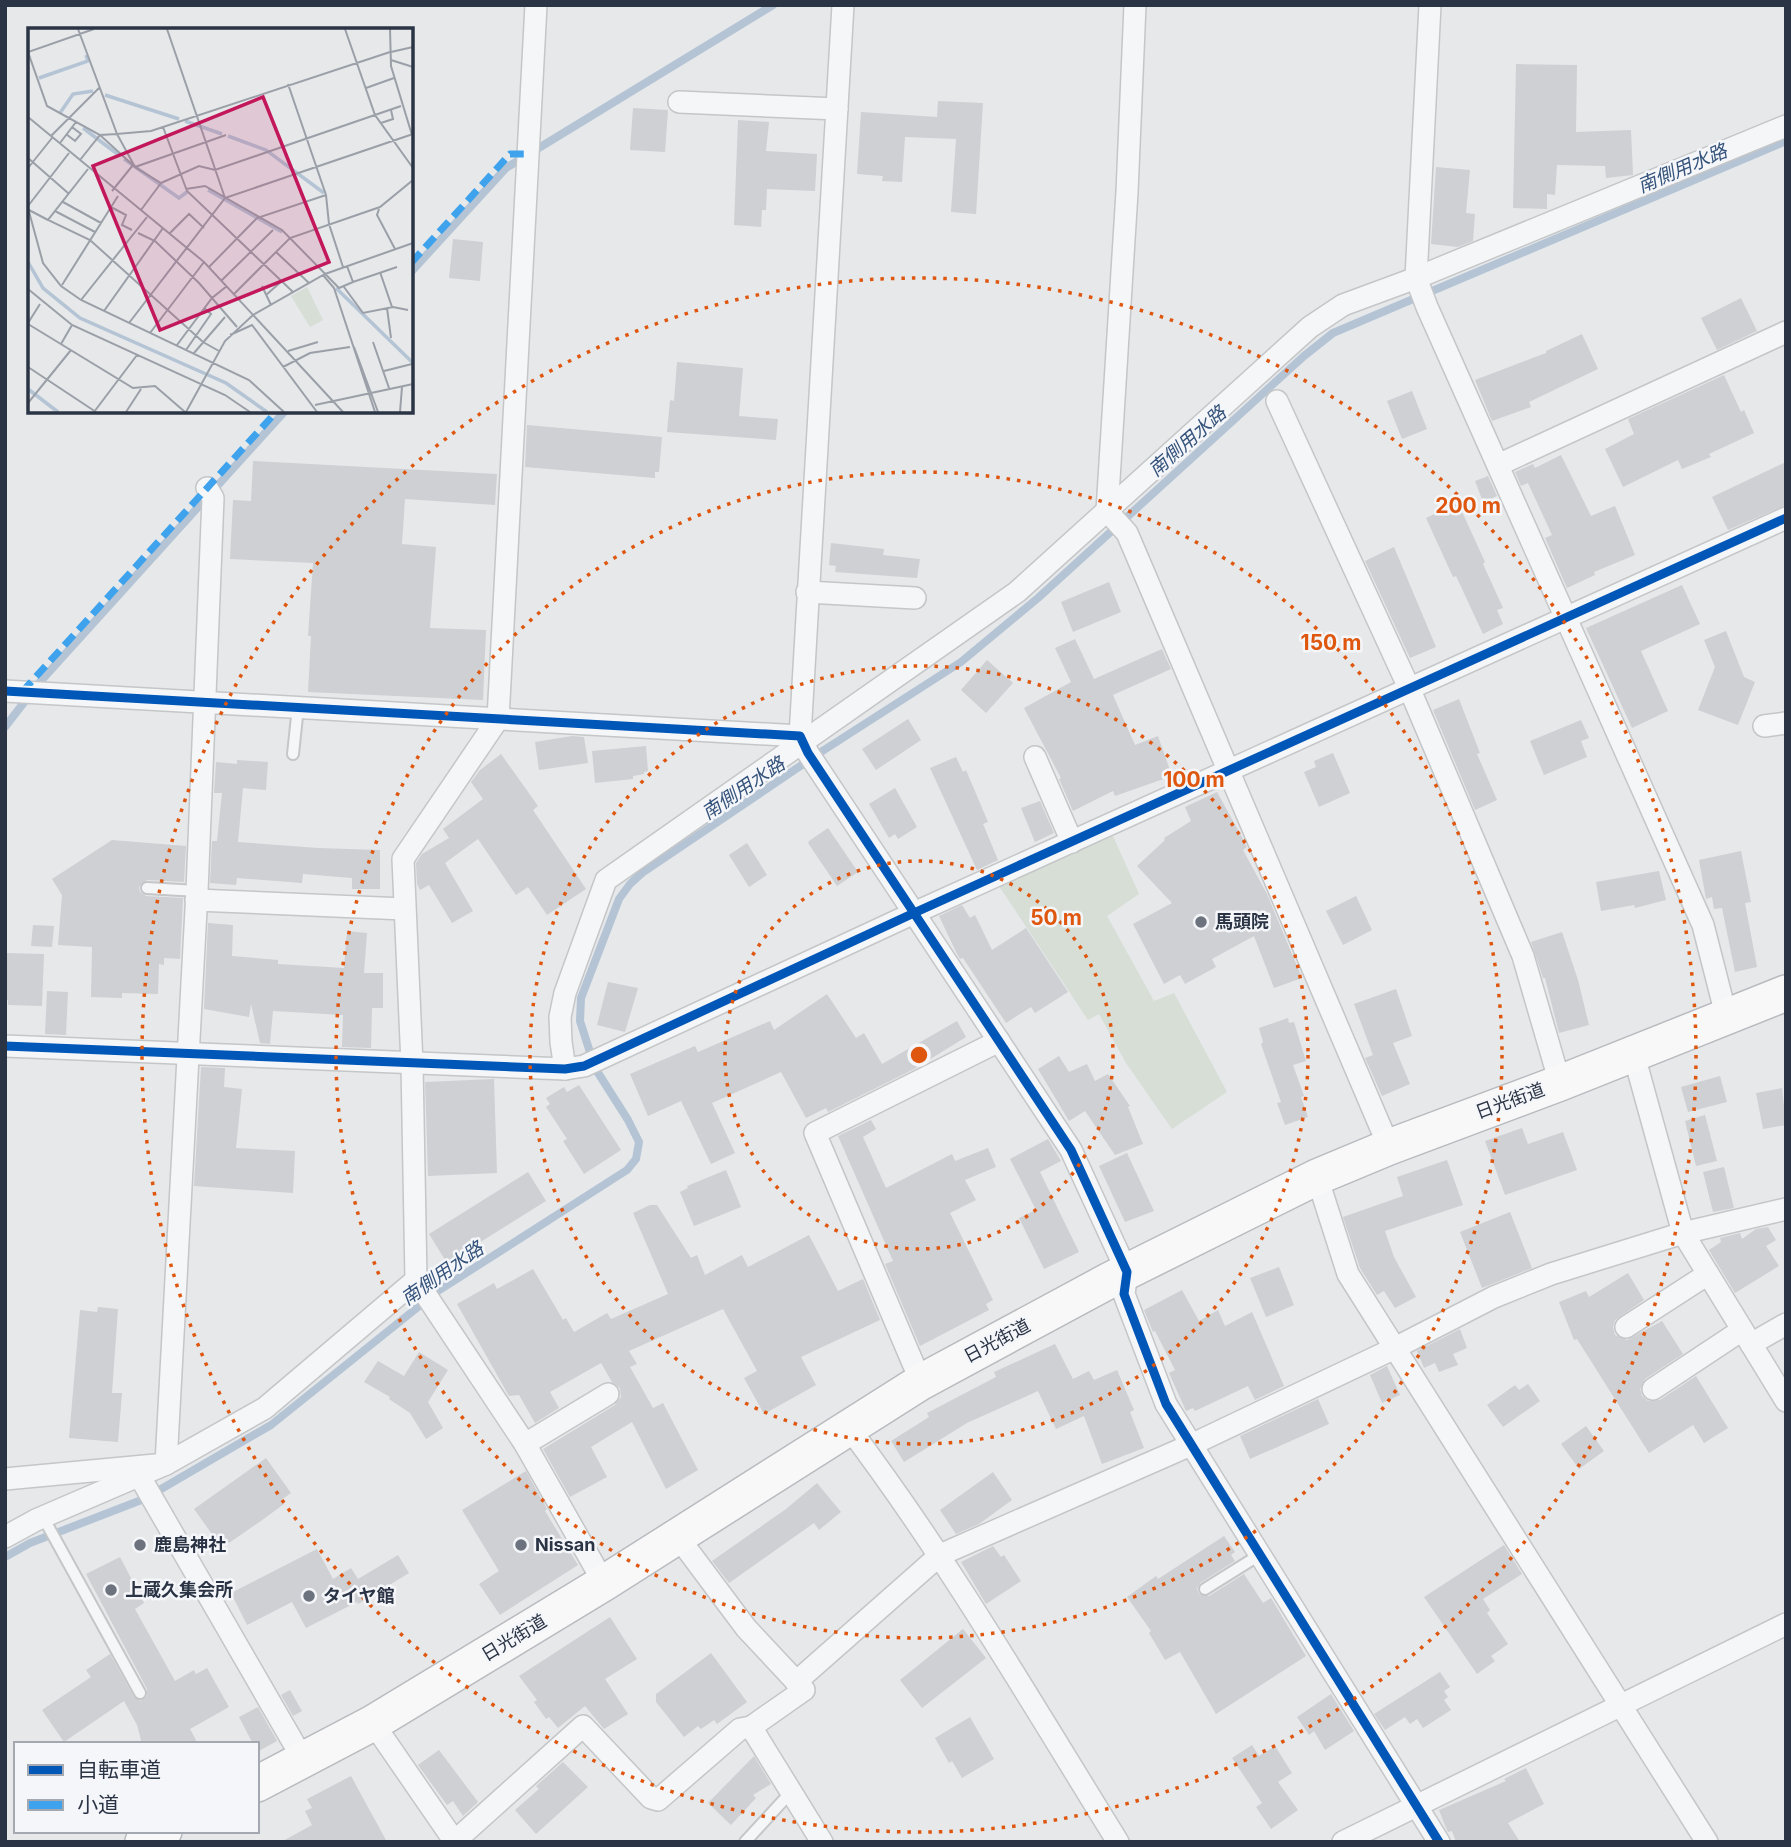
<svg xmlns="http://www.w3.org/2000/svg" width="1791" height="1847" viewBox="0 0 1791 1847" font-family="Inter,'Noto Sans JP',sans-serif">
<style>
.green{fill:#d6ded6}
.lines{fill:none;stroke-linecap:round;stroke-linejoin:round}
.stream{stroke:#b4c4d5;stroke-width:8}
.building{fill:#ced0d3}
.service-casing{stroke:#c4c6c8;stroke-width:14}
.minor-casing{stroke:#c4c6c8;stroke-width:24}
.trunk-casing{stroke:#b8bbbf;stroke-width:38}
.service{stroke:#f5f6f7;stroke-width:10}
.minor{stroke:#f5f6f7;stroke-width:21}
.trunk{stroke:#f8f8f8;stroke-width:35}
.quiet{stroke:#3ea3ec;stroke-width:7;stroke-dasharray:14 7;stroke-linecap:butt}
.cycleway-casing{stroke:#f4f6f9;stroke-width:13}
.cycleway{stroke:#0057b8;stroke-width:9}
.ring{fill:none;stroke:#df570f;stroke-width:3.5;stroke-dasharray:3.5 7}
.poi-dot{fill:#6c737f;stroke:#f4f6f9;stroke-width:2.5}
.labels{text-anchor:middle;stroke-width:5;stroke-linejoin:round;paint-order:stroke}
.poi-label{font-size:18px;font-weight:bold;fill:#2b3445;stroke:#f4f6f9;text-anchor:start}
.street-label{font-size:18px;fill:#2b3445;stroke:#f4f6f9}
.water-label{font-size:19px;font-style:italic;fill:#34527a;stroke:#f4f6f9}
.inset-river{fill:none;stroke:#b4c4d5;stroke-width:3.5}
.inset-road{fill:none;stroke:#9ba0a8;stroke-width:2}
.view{fill:#c2185b;fill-opacity:0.15;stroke:#c2185b;stroke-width:3.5}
.inset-edge{fill:none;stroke:#2b3445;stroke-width:3.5}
.centre{fill:#df570f;stroke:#f4f6f9;stroke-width:3.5}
.ring-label{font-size:21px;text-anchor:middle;font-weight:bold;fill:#df570f;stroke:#f4f6f9;stroke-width:5;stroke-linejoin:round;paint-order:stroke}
</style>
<rect width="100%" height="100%" fill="#e6e8ea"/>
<path class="green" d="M1113,836L1139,894L1107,916L1154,1001L1174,993L1227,1092L1172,1129L1126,1063L1099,1014L1088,1020L999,886Z"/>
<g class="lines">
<g class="stream">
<path d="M411,272L506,168L773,5"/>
<path d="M5,727L39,683L285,411"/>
<path d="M5,1557L30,1543L144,1499L271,1425L438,1291L627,1170L636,1159L639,1142L628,1120L595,1068L580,1021L581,998L619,899L630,884L642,873L824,750L961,662L1038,598L1304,356L1333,333L1786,141"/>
</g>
</g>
<g class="building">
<path d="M1516,64L1577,65L1576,132L1631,130L1633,175L1606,178L1605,166L1557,165L1555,195L1547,194V209L1513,208Z"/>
<path d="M938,101L983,103L976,214L951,212L956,139L905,137L902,182L882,181L883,176L857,174L861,112L937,117Z"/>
<path d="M633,108L668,110L665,152L630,150Z"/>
<path d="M738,120L769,122L766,151L817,154L815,191L767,189L766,210H762L761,227L734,225Z"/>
<path d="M1436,167L1470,170L1466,213L1475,214L1473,241L1458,247L1431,244Z"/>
<path d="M453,239L483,242L480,281L449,278Z"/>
<path d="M1741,298L1757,331L1717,350L1701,318Z"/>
<path d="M1582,334L1598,369L1529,402L1531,407L1492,421L1475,380L1546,353V351Z"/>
<path d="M677,362L743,368L739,416L778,419L776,440L667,432L670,400L674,401Z"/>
<path d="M1724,375L1741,412L1744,410L1754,433L1709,454L1711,457L1682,469L1678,460L1623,487L1605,449L1634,434L1628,419Z"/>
<path d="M1412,391L1427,429L1402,439L1387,401Z"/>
<path d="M527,425L662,437L659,472H655V478L525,467Z"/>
<path d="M1561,455L1591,516L1615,506L1635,555L1594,572L1595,575L1567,588L1545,538L1552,535L1528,483L1521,486L1515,472L1533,464L1535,468Z"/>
<path d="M253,461L497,474L495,505L405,499L402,544L436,547L430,628L486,630L483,700L308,692L311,636H308L313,563L230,559L233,500L251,501Z"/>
<path d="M1786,462V505L1728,530L1712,497Z"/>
<path d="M1488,476L1497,496L1483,502L1475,481Z"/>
<path d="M1458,503L1485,562L1483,564L1503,608L1497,610L1503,624L1483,634L1456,576L1453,577L1426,518Z"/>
<path d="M831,543L884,549L883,555L920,559L917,578L835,572L836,566L829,565Z"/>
<path d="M1394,547L1436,647L1410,658L1365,561Z"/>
<path d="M1109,582L1121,612L1073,632L1061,602Z"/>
<path d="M1682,585L1700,624L1641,651L1668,711L1632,728L1586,628Z"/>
<path d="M1726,631L1744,677L1755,682L1738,725L1698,710L1715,667L1704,640Z"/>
<path d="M1075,639L1094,679L1162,649L1171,669L1113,695L1135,745L1158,736L1172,776L1115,796L1113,791L1073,811L1059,779L1061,778L1024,708L1071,682L1055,648Z"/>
<path d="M987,660L1013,683L986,713L961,690Z"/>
<path d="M1459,699L1480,753L1477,754L1497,800L1475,810L1433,710Z"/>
<path d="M908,719L921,740L876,770L862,749Z"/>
<path d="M1581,720L1589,738L1581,741L1587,757L1544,775L1530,741Z"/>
<path d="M572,736L584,737L588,763L539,770L535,742Z"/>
<path d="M646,746L648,771L644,772V774L633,776V779L595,783L592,751Z"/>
<path d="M1333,753L1350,793L1319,807L1304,772L1316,767L1314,761Z"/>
<path d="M501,754L538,806L533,810L586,889L547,915L528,887L516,895L478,839L445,863L473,911L452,923L429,885L420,890L417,884L416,863L422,854L449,838L443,829L483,799L471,782L480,770Z"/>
<path d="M956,757L963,772L966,770L988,822L983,824L998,860L977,870L930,768Z"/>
<path d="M237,760L268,762L266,790L243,788L238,842L318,848L380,850V889H352V878L303,874L302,883L237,878L236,885L210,883L212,841H217L222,793H214L216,762L237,764Z"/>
<path d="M895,788L917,827L898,839L895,834L889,838L869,804Z"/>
<path d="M1217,792L1243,839L1247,847L1243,850L1267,894L1302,978L1274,988L1254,936L1212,959L1216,967L1185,984L1180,975L1164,984L1133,924L1172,903L1137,866L1165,840L1164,838L1191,821L1185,807Z"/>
<path d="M1040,801L1054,833L1035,842L1021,808Z"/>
<path d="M828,828L858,872L837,886L808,843L809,841Z"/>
<path d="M112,840L186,846L184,882L147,880L139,887L140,892L146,896L183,898L180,959L164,958V965L159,964L158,994L122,993V998L91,997L92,947L58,945L62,895L52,879Z"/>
<path d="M747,843L767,875L749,887L729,855Z"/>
<path d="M1741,851L1751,902L1745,903L1757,967L1735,972L1722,908L1714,909L1712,897L1706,899L1699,860Z"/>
<path d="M1659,871L1666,900L1635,908L1634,905L1601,911L1596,882Z"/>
<path d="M1356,896L1372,930L1343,945L1326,911Z"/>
<path d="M962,905L970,918L975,915L992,950L1026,928L1068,992L1035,1013L1031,1007L1006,1023L963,958L960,959L957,954L939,916Z"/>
<path d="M208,923L233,925L232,956L278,960V964L344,968L347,931L367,933L364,973H383V1008H372L371,1048L342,1047L343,1015L273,1011L270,1044L260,1043L251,1004L249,1017L204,1009Z"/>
<path d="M33,925L54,926L52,947L31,946Z"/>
<path d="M1562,932L1578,980L1589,1025L1559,1033L1545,978H1543L1531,942Z"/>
<path d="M5,953L44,954L42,1006L8,1005V1000L5,999Z"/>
<path d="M608,982L638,988L625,1032L597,1025Z"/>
<path d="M1396,989L1412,1036L1393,1043L1410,1084L1382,1096L1365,1058L1373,1055L1354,1004Z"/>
<path d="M47,991L68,992L66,1035L45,1034Z"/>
<path d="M827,994L856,1038L864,1033L882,1064L957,1021L966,1037L914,1069L828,1112L826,1108L806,1118L781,1072L712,1103L735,1153L711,1164L681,1101L648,1116L630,1074L695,1046L698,1052L770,1021L774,1030Z"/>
<path d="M1288,1018L1289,1023L1294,1022L1306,1061L1293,1065L1304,1096L1301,1097L1308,1117L1285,1125L1277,1103L1281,1102L1261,1044L1263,1042L1259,1028Z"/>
<path d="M1059,1056L1069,1072L1087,1064L1095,1081L1108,1074L1130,1106L1128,1107L1143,1144L1115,1155L1085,1111L1069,1121L1038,1069Z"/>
<path d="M201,1067L225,1068L224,1087L242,1089L236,1148L295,1151L293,1193L194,1186Z"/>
<path d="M1720,1076L1727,1102L1688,1112L1681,1087Z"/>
<path d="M494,1079L497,1173L428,1176L425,1082Z"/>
<path d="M579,1085L621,1150L584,1174L563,1141L567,1139L546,1107L550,1104L546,1098L564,1087L567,1092Z"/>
<path d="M1782,1088L1786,1125L1763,1129L1756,1093Z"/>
<path d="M1705,1115L1717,1161L1696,1166L1685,1121Z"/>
<path d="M871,1120L876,1129L863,1137L886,1188L952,1154L955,1161L988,1148L996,1167L965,1180L976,1200L950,1213L993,1300L986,1304L989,1310L920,1346L885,1264L893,1261L838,1136Z"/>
<path d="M1522,1128L1528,1144L1563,1132L1577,1170L1505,1195L1485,1141Z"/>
<path d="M1048,1139L1061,1161L1040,1172L1079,1252L1044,1269L1019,1218L1036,1210L1010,1159Z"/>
<path d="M1127,1153L1154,1211L1125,1222L1099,1166Z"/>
<path d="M1447,1160L1463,1205L1385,1231L1394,1257L1416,1297L1395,1308L1384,1291L1377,1295L1360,1268L1343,1217L1403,1196L1397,1177Z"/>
<path d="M1724,1167L1734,1208L1713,1212L1703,1172Z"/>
<path d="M726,1170L741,1207L694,1226L680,1192L688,1188L687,1186Z"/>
<path d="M528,1172L546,1201L447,1263L429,1234Z"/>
<path d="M650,1205H657L691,1258L697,1255L705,1275L742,1255L748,1267L809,1235L838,1291L863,1279L880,1320L801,1357L816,1385L764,1414L744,1378L757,1371L723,1309L629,1351L637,1364L630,1367L653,1408L663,1403L698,1470L666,1489L632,1422L591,1447L607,1477L570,1497L543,1449L615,1405L621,1397L620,1388L612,1382L601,1363L550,1392L559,1408L535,1423L519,1395L509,1396L457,1304L494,1283L497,1289L533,1269L563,1320L566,1318L574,1332L607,1313L611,1319L668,1294L633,1213Z"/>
<path d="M1510,1212L1532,1268L1482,1288L1460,1232Z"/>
<path d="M1768,1227L1776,1240L1766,1246L1779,1266L1735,1293L1709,1250L1721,1242L1720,1238L1740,1233L1742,1239L1756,1229Z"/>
<path d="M1279,1267L1294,1305L1266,1317L1250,1278Z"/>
<path d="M1628,1273L1644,1300L1615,1320L1613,1327L1615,1335L1627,1340L1662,1321L1683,1354L1645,1379L1640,1389L1642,1396L1648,1401L1660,1400L1696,1376L1728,1428L1704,1443L1693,1425L1649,1453L1577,1339L1574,1340L1559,1302L1586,1291L1589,1297Z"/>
<path d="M1182,1290L1199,1321L1218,1310L1225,1326L1252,1312L1284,1386L1255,1400L1248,1386L1195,1411L1193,1408L1186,1411L1169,1373L1175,1370L1155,1331L1153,1332L1144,1310Z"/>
<path d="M98,1307L118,1309L112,1393H122L118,1442L69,1438L80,1310L97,1312Z"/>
<path d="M1460,1329L1467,1348L1453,1354L1458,1365L1439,1372L1435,1363L1424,1368L1417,1351Z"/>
<path d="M1055,1344L1073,1379L1089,1371L1094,1380L1117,1370L1134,1410L1130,1412L1144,1448L1102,1464L1084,1416L1056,1429L1038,1391L967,1423L904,1462L891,1441L929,1417L927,1413L996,1377L994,1372Z"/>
<path d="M419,1352L448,1370L428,1402L443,1428L426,1439L410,1413L389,1399L390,1397L364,1382L378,1361L404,1376Z"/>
<path d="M1387,1366L1400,1395L1382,1403L1370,1375Z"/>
<path d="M1528,1384L1540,1401L1503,1427L1487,1405L1515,1385L1519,1390Z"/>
<path d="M1318,1399L1329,1424L1250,1459L1240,1436Z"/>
<path d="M1586,1426L1604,1451L1579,1469L1561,1444Z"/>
<path d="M266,1458L291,1493L281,1500L284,1504L265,1518L229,1543L226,1539L219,1544L194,1509Z"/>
<path d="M526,1471L547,1509L545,1511L578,1565L500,1615L479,1584L499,1571L462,1510Z"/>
<path d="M993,1472L1012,1500L979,1524L956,1534L940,1510Z"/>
<path d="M817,1483L841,1512L819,1530L814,1523L729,1583L712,1561L786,1509Z"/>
<path d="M1224,1536L1235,1552L1231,1555L1235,1561L1200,1583L1197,1589L1199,1594L1209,1596L1244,1574L1263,1603L1271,1598L1306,1656L1216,1714L1180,1652L1165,1660L1149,1633L1151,1631L1127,1597L1156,1576L1158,1579Z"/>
<path d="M1504,1545L1522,1574L1483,1599L1490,1610L1487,1613L1508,1644L1491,1656L1495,1661L1477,1674L1424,1597Z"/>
<path d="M993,1546L1001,1557L1004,1555L1021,1581L986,1604L961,1562Z"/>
<path d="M317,1549L333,1579L351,1568L358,1579L398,1555L409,1573L358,1604L357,1602L306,1628L292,1602L247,1625L231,1593Z"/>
<path d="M120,1557L144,1603L135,1609L175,1681L194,1670L196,1674L207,1668L229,1707L190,1729L198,1744H142L137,1725L124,1701L64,1742L42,1710L91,1677L86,1670L110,1654L134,1697L141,1701L147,1696V1689L86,1574Z"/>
<path d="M610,1617L637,1659L605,1679L628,1714L604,1729L585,1706L558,1728L549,1717L546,1719L534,1702L537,1700L519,1676Z"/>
<path d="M963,1629L986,1658L922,1708L900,1680Z"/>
<path d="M711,1653L747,1702L717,1724L714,1720L701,1729L698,1726L684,1737L656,1702V1694Z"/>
<path d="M1440,1672L1450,1687L1444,1691L1448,1697L1444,1700L1451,1710L1423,1728L1417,1719L1410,1724L1405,1717L1385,1730L1374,1714Z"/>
<path d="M290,1690L302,1711L293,1716L281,1695Z"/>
<path d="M1331,1694L1354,1731L1325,1750L1314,1731L1309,1735L1297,1717Z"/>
<path d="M258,1707L277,1741L257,1752V1744H253L239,1717Z"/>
<path d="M970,1717L994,1759L962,1778L952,1761L949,1763L935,1738Z"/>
<path d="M1252,1745L1259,1756L1275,1746L1292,1773L1278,1782L1298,1810L1271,1829L1256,1807L1262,1803L1232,1758Z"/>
<path d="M439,1750L478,1802L463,1816L453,1801L447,1805L418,1765Z"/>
<path d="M754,1756L771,1784L753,1795L756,1798L731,1825L708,1803Z"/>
<path d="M563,1762L588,1787L536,1834L515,1810L539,1789L536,1786Z"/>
<path d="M1526,1768L1544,1804L1508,1823L1520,1842H1456L1452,1831L1448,1832L1446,1828L1439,1810L1506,1781L1504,1779Z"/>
<path d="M351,1776L387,1842H281L312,1825L305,1811L312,1808L307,1799Z"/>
</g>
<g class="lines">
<defs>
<g id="service">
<path d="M293,754L298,707"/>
<path d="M147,888L197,891"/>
<path d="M43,1517L140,1693"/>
<path d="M1205,1589L1261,1554"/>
<path d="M745,1842L791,1792"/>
</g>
<g id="minor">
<path d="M1135,5L1127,192L1107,511L1127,533L1389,1147"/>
<path d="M1430,5L1416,278L1427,307L1703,925L1726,1015"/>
<path d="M679,102L837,109"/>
<path d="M1277,401L1410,690L1523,956L1560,1083"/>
<path d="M1498,465L1786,332"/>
<path d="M807,592L915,598"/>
<path d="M5,691L800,736L808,753L1071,1150L1127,1272L1124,1294L1166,1404L1439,1842"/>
<path d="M1764,726L1786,723"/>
<path d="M800,736L843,5"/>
<path d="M1035,757L1072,842"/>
<path d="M196,900L404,909"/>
<path d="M5,1046L565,1069L584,1066L914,913L1786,518"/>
<path d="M1633,1052L1683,1233L1786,1401"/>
<path d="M565,1069L561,1042L560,1017L565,993L606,880L1017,592L1310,327L1343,305L1416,278L1786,126"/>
<path d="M1317,1177L1348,1274L1707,1842"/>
<path d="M416,1280L525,1444L604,1583"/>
<path d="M1626,1327L1708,1274"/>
<path d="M1751,1344L1786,1324"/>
<path d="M921,1382L815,1133L999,1041"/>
<path d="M1653,1389L1742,1330"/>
<path d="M849,1428C948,1559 1031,1702 1118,1842"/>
<path d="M525,1444L608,1394"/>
<path d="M140,1477L304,1761"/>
<path d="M5,1479L166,1464L265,1408L416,1280L412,1064L403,859L498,719L536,5"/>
<path d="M5,1537L36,1520L166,1464L197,891L213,498L207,488"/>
<path d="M678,1537L746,1628L804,1690L751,1727L822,1842"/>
<path d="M796,1682L940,1555L1193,1444L1393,1349L1494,1297L1551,1274L1683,1233L1786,1209"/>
<path d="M373,1723L455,1842"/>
<path d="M455,1841L583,1726L651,1798L658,1800L740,1729L751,1727"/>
<path d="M1343,1842L1786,1624"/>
</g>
<g id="trunk">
<path d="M257,1784L373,1723L604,1583L921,1382L1110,1280L1317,1177L1389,1147L1560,1083L1786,993"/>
<path d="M143,1842L164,1831"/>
</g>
</defs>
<use href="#service" class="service-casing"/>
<use href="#minor" class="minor-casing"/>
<use href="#trunk" class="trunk-casing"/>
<use href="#service" class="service"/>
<use href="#minor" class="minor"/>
<use href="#trunk" class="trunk"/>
<g class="quiet">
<path d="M411,263L510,154H528"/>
<path d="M22,692L277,411"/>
</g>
<defs>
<g id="cycleway">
<path d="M5,691L800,736L808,753L1071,1150L1127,1272L1124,1294L1166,1404L1439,1842"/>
<path d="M5,1046L565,1069L584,1066L914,913L1786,518"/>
</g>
</defs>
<use href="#cycleway" class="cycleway-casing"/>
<use href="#cycleway" class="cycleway"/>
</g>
<g class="ring">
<circle cx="919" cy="1055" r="194"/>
<circle cx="919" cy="1055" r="389"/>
<circle cx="919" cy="1055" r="583"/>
<circle cx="919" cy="1055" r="777"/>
</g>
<g class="poi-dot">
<circle cx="1201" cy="922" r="7"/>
<circle cx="140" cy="1545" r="7"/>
<circle cx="521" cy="1545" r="7"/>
<circle cx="111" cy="1590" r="7"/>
<circle cx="309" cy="1596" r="7"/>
</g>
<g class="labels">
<g class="poi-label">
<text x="1215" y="928">馬頭院</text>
<text x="154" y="1551">鹿島神社</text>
<text x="535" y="1551">Nissan</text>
<text x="125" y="1596">上蔵久集会所</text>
<text x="323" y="1602">タイヤ館</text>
</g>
<g class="street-label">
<text transform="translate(1510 1101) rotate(-20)" y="6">日光街道</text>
<text transform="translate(997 1341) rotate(-28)" y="6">日光街道</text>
<text transform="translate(514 1638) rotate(-31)" y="6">日光街道</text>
</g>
<g class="water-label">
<text transform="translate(1682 168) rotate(-23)" y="7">南側用水路</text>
<text transform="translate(1187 441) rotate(-41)" y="7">南側用水路</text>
<text transform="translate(743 788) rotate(-34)" y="7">南側用水路</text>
<text transform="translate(442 1273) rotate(-35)" y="7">南側用水路</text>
</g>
</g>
<g transform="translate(28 28)">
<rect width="385" height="385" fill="#e6e8ea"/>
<path d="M279,259L295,292L282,299L263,268Z" fill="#d6ded6"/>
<path class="inset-river" d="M11,50L60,33L58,27M77,67L151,91M32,85L45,66L65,63M157,93L194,106M55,100L92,128M200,108L238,122L296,165M96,131L151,170L159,164M180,162L254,204M0,234L15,260L52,290L198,355L239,384M308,260L385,335M0,361L30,384"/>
<path class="inset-road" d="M50,1L89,106L123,103L362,24M66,1L0,24L19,78L72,107L107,139L198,107M317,1L347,87L385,140M362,1L363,38L384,107M363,24L385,19M363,32L385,39M260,56L298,167L301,196L315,239M338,60L366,50M0,89L176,234L315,384M353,95L365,91L363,82M135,99L159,163L265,264M38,106L47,113L53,106L44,99M23,108L71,60M32,115L48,94M0,130L40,165M52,132L72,107L89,106L107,139L133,155L171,138L187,142L373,78M0,140L24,110M60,141L20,192L62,212L175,314L191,323M158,161L177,158L254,202L311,260L325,254M84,163L105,137M197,170L385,106M35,174L73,195M0,178L41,125M83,179L98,187L94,197L104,202M0,180L15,235L33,258L53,272L221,352L256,384M351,181L349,187L367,221M1,182L20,192M113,182L133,155M27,183L67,204M110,205L127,213L171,255L209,299M142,205L161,186L176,200M248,224L281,255M319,238L325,254L369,239M181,239L229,190L298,167M352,244L364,279M295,247L306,260L347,384M193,253L245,202M34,257L90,168M234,258L243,277M316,259L335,285L365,279L380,282M0,261L44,297L197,367L222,384M206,266L262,210L352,179L385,152M238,267L254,253M53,272L119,189M359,280L363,310M76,283L135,200M0,295L12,276M101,295L197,170L139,1M0,296L105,360L127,358L157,384M122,305L176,234M202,307L224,297L289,384M345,314L361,360M33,316L44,297M149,317L184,270L199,258M326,319L350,384M158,322L183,286L176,280M260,323L290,314M166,325L197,289M0,339L68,384M255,339L282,325L322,319M356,343L384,336M0,375L43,322M287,377L385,356M66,384L109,327M98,384L113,361M158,384L197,313L225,287L297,246L385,215M372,384L374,359"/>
<path class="view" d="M235,69L301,234L132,302L65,138Z"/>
<rect width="385" height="385" class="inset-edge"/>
</g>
<circle cx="919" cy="1055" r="10" class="centre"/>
<g class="ring-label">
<text x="1468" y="513">200 m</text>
<text x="1331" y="650">150 m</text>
<text x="1194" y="787">100 m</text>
<text x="1056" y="925">50 m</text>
</g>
<rect width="1791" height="1847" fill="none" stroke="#2b3445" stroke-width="14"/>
<rect x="14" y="1742" width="245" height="91" fill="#f4f6f9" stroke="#a4a8b1" stroke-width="2"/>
<rect x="28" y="1765" width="35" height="10" fill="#0057b8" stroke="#a4a8b1" stroke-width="2"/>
<text x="77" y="1777" font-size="21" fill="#2b3445">自転車道</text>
<rect x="28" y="1800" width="35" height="10" fill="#3ea3ec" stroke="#a4a8b1" stroke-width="2"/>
<text x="77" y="1812" font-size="21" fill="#2b3445">小道</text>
</svg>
